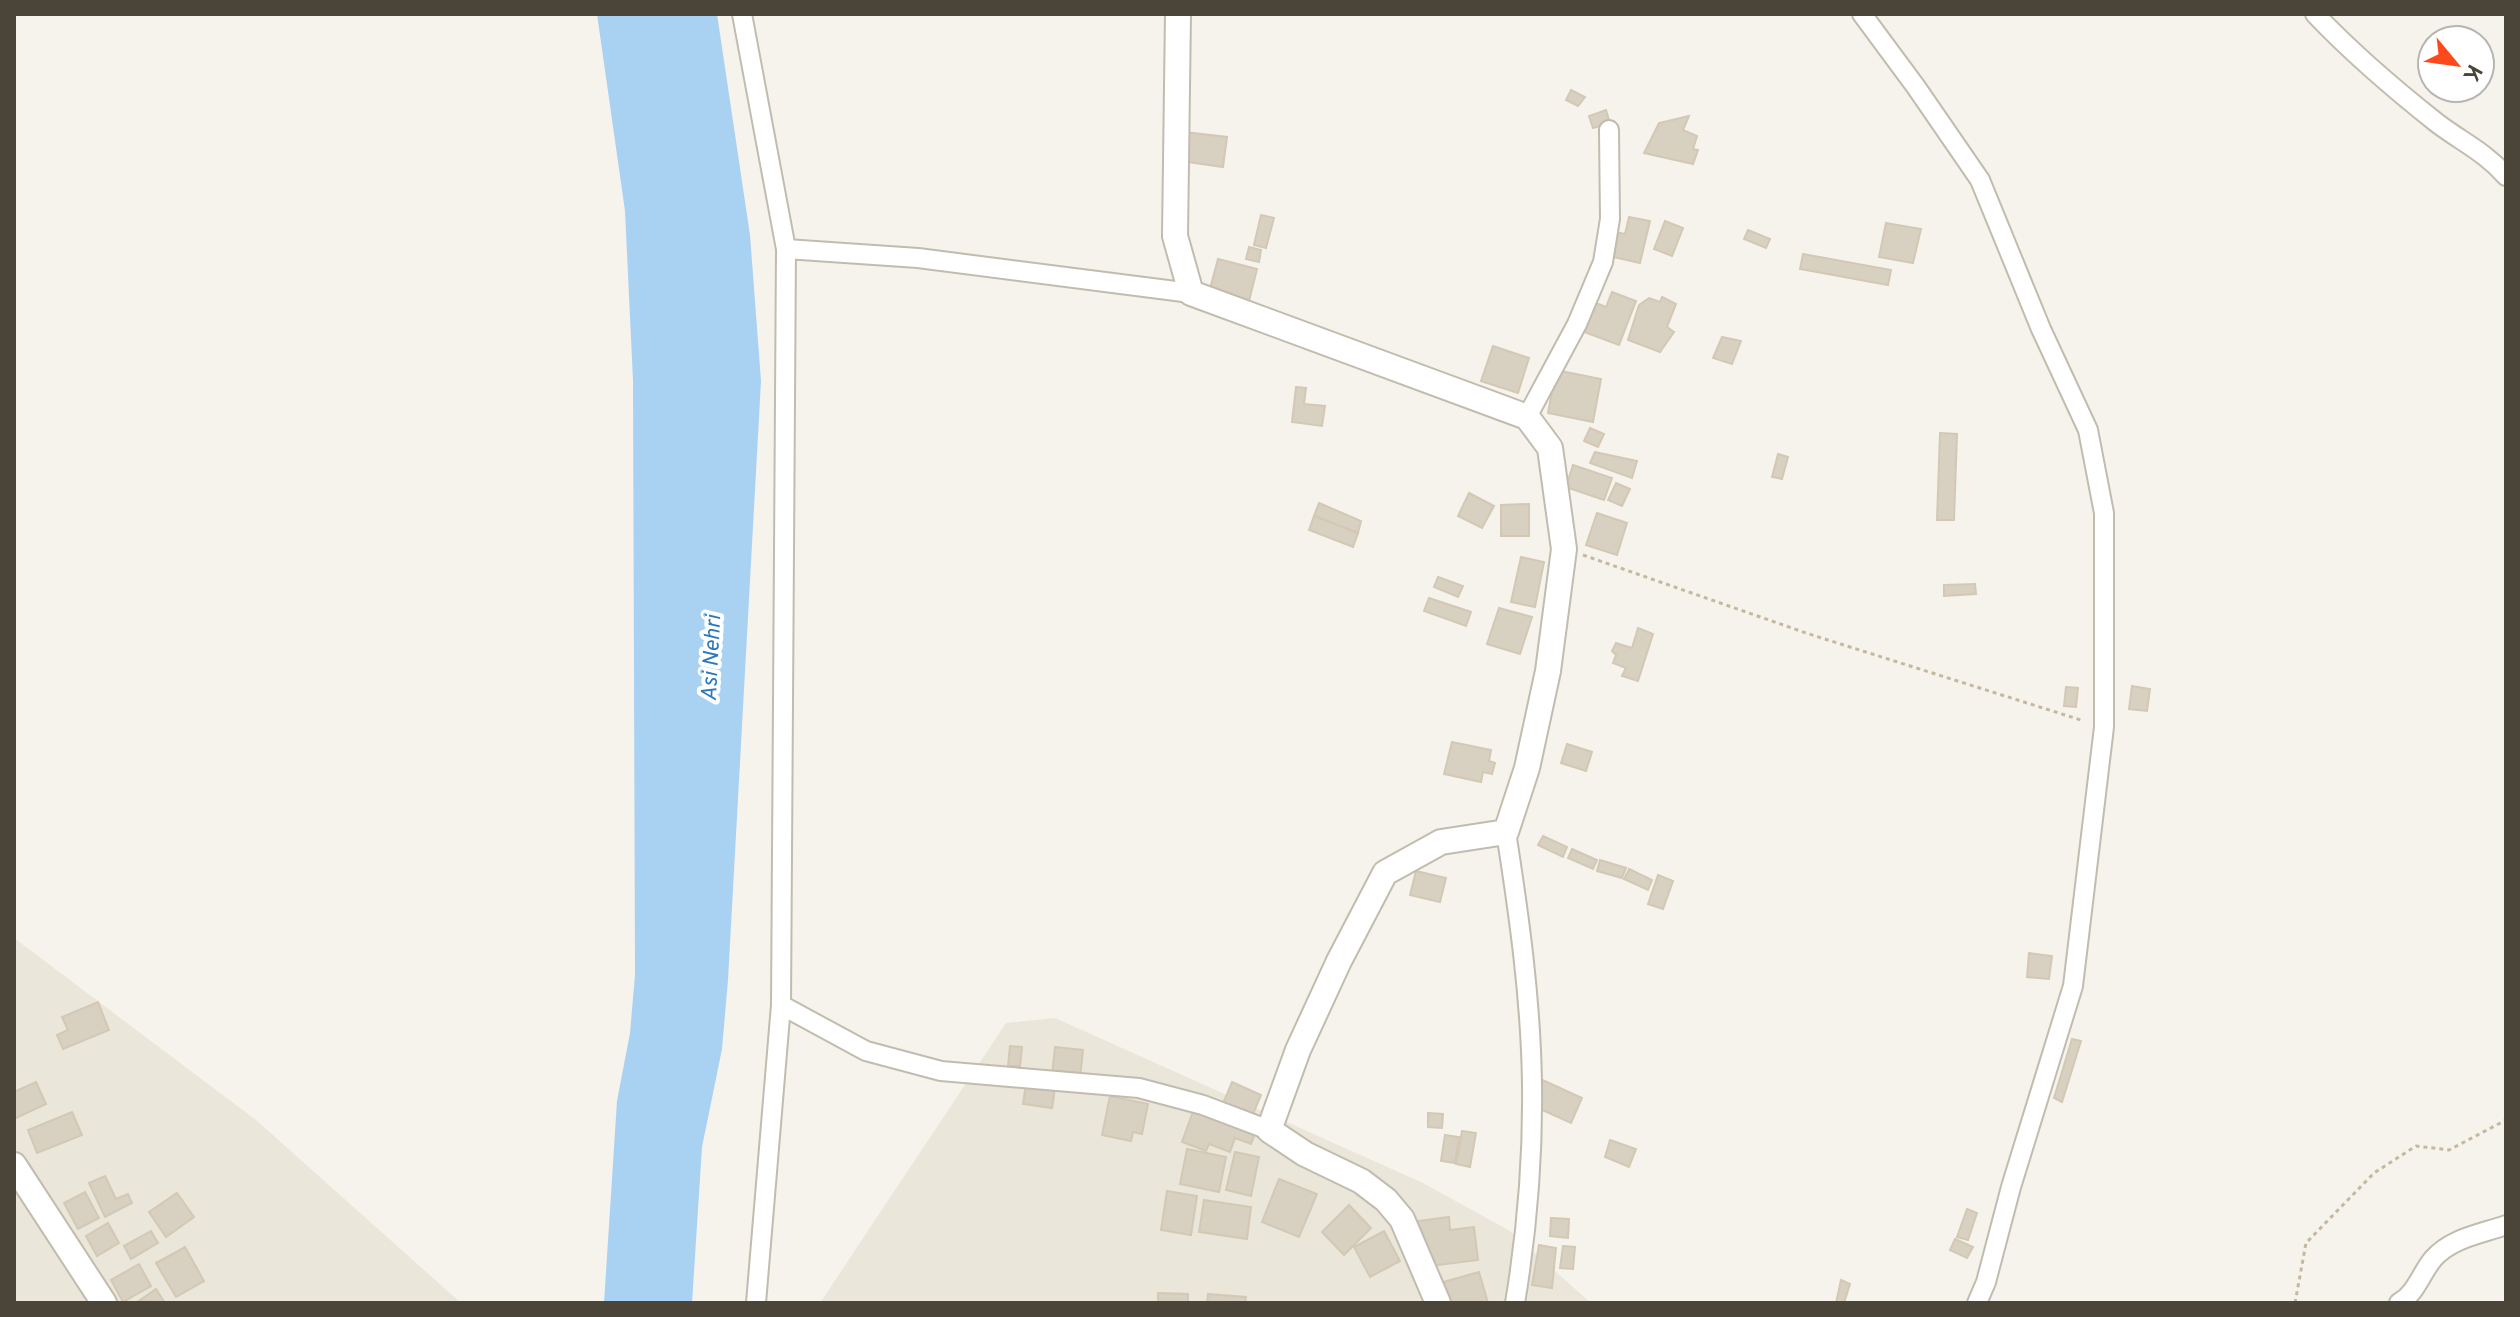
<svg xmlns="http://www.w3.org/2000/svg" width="2520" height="1317" viewBox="0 0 2520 1317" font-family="Overpass,sans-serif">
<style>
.residential{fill:#eae6da}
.water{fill:#a9d1f2}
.building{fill:#d8d0c1;stroke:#d3c8b4;stroke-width:2}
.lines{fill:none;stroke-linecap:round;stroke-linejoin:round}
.minor-casing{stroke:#c2bcae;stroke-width:22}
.tertiary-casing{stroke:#c2bcae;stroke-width:28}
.path{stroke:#c4b99f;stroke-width:3;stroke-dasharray:4 4;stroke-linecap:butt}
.minor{stroke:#fff;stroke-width:18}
.tertiary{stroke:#fff;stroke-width:24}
.labels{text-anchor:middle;stroke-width:8;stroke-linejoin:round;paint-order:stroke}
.water-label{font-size:22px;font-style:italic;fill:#2e79ba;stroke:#fff}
</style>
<rect width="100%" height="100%" fill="#f6f3ec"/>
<g class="residential">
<path d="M14,938L256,1120L461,1303H14Z"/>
<path d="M1055,1018L1423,1183L1510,1231L1591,1303H820L1006,1023Z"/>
</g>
<path class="water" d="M597,14H717L750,235L761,381L728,980L722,1049L702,1147L692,1303H604L617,1101L630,1033L635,975L633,380L625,211Z"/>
<g class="building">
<path d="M1571,90L1585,97L1578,106L1566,100Z"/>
<path d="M1606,110L1610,123L1593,128L1589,116Z"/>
<path d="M1689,116L1683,130L1697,136L1693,149L1698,150L1693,164L1644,153L1659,123Z"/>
<path d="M1184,132L1227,137L1223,167L1180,161Z"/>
<path d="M1261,215L1274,218L1266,248L1254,245Z"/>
<path d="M1629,217L1650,221L1640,263L1609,256L1615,232L1625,234Z"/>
<path d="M1665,221L1683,228L1672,256L1654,249Z"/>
<path d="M1886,223L1921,229L1913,263L1879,257Z"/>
<path d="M1748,230L1770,239L1766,248L1744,239Z"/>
<path d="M1249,247L1261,250L1259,262L1246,259Z"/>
<path d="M1803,254L1891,270L1888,285L1800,269Z"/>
<path d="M1218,259L1257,269L1248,305L1208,296Z"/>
<path d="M1612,292L1636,301L1619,345L1584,332L1596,303L1606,307Z"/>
<path d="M1662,297L1676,304L1667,327L1674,332L1660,352L1628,340L1639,305L1649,298L1660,302Z"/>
<path d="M1722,337L1741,341L1732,364L1713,358Z"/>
<path d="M1493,346L1529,358L1518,393L1481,381Z"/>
<path d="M1556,370L1601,379L1593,422L1548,413Z"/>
<path d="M1296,387L1306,388L1304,404L1325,406L1322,426L1292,422Z"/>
<path d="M1590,428L1604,434L1598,447L1584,441Z"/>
<path d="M1940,433L1957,434L1954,520H1937Z"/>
<path d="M1595,452L1637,461L1632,478L1590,463Z"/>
<path d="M1778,454L1788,457L1782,479L1772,477Z"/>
<path d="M1573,465L1612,478L1604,500L1566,487Z"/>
<path d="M1616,483L1630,489L1622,506L1608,500Z"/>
<path d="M1469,493L1494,506L1482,528L1458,516Z"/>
<path d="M1319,503L1361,521L1358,533L1314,516Z"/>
<path d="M1529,504V536H1501V505Z"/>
<path d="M1597,513L1627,523L1617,555L1586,545Z"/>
<path d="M1314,516L1358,533L1353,547L1309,530Z"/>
<path d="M1521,557L1544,562L1535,607L1511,602Z"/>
<path d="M1438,577L1463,586L1458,597L1434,587Z"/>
<path d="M1975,584L1976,594L1944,596V585Z"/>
<path d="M1429,598L1471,612L1466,626L1424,611Z"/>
<path d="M1499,608L1532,617L1520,654L1487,644Z"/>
<path d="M1638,628L1653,634L1638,681L1622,676L1626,668L1613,663L1616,655L1612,651L1616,643L1632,648Z"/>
<path d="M2132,686L2150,689L2147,711L2129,709Z"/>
<path d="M2066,687L2078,688L2076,707L2064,706Z"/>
<path d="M1452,742L1491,750L1489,761L1495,763L1492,774L1483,772L1481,782L1444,774Z"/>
<path d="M1567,744L1592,752L1586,771L1561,763Z"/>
<path d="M1543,836L1567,847L1563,857L1538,845Z"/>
<path d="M1572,849L1597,860L1593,869L1568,858Z"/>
<path d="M1600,860L1626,868L1622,878L1597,871Z"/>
<path d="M1629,869L1652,880L1648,890L1624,879Z"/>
<path d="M1416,871L1446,878L1440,902L1410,895Z"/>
<path d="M1658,875L1673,881L1663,909L1648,904Z"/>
<path d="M2029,953L2052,956L2049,979L2027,977Z"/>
<path d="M98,1002L109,1030L63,1049L57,1035L68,1030L62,1017Z"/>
<path d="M2072,1039L2081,1041L2062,1102L2054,1098Z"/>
<path d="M1010,1046L1022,1047L1020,1066H1008Z"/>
<path d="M1055,1047L1083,1050L1080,1078L1052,1075Z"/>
<path d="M1538,1078L1582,1098L1571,1123L1538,1108Z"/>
<path d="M36,1082L46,1104L14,1119V1092Z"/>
<path d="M1232,1082L1261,1095L1251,1119L1222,1106Z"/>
<path d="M1026,1084L1055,1088L1052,1108L1023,1104Z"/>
<path d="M1110,1096L1148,1104L1142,1134L1133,1132L1131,1141L1102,1135Z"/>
<path d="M1194,1109L1256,1131L1251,1144L1235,1138L1230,1152L1209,1144L1206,1151L1182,1142Z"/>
<path d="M72,1112L82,1135L37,1153L28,1130Z"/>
<path d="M1428,1113L1443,1114L1442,1128L1428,1127Z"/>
<path d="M1462,1131L1476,1133L1470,1167L1456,1164Z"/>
<path d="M1445,1135L1459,1137L1455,1163L1441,1161Z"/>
<path d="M1610,1140L1636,1149L1629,1167L1605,1157Z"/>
<path d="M1187,1149L1226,1157L1219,1192L1180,1184Z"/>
<path d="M1235,1152L1259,1157L1251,1196L1226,1190Z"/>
<path d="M105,1176L116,1199L128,1194L132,1203L105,1217L89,1183Z"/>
<path d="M1279,1179L1317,1194L1299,1237L1262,1222Z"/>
<path d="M1167,1191L1197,1196L1191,1235L1161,1230Z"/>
<path d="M85,1192L99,1218L78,1229L64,1203Z"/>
<path d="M177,1193L194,1217L166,1237L149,1212Z"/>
<path d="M1204,1200L1251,1207L1247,1239L1199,1232Z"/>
<path d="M1349,1205L1371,1228L1344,1255L1322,1232Z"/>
<path d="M1967,1209L1977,1213L1968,1240L1957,1237Z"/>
<path d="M1449,1217L1450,1230L1474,1227L1478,1260L1423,1267L1418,1221Z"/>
<path d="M1551,1218L1569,1219L1568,1238L1550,1236Z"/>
<path d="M108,1223L119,1243L97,1256L86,1236Z"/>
<path d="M151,1231L158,1243L131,1259L124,1246Z"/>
<path d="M1384,1231L1400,1261L1370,1277L1354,1247Z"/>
<path d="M1955,1239L1973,1247L1967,1258L1950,1250Z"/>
<path d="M1539,1245L1556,1248L1552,1288L1532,1285Z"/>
<path d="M1563,1246L1575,1247L1573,1269L1560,1268Z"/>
<path d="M185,1247L204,1281L176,1297L156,1263Z"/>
<path d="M139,1264L151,1286L123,1302L111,1280Z"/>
<path d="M1479,1272L1488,1303H1445L1440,1283Z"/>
<path d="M1841,1280L1850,1284L1844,1303H1836Z"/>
<path d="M156,1289L165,1303H136Z"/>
<path d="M1158,1293L1188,1294V1303H1158Z"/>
<path d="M1208,1294L1246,1297L1245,1303H1207Z"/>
</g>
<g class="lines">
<defs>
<g id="minor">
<path d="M742,14L786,249L781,1005L756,1303"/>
<path d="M1862,14L1916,87L1980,180L2041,329L2088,430L2104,513V727L2073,986L2011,1187L1986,1282L1977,1303"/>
<path d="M2315,14C2353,54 2394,89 2437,123C2462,142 2485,152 2506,176"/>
<path d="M786,249L918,258L1191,293"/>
<path d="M1527,417L1577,324L1603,262L1610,219L1609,130"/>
<path d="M1506,832C1519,915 1531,1000 1532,1085C1533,1158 1527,1231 1515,1303"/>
<path d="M781,1005L866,1051L941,1071L1139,1088L1203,1105L1269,1130"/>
<path d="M2399,1303C2417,1292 2420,1275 2433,1259C2451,1238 2481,1234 2506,1225"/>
</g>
<g id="tertiary">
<path d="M1178,14L1175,236L1191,293L1527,417L1550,448L1564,549L1548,671L1527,768L1506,832L1441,842L1385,873L1339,961L1298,1050L1269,1130L1305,1154L1361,1181L1386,1200L1402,1219L1438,1303"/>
<path d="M14,1165L104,1303"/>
</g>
</defs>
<use href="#minor" class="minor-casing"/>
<use href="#tertiary" class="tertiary-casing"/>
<g class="path">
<path d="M1583,555L1809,634L2084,721"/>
<path d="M2295,1303L2306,1243L2374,1173L2416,1146L2449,1150L2506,1120"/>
</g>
<use href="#minor" class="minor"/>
<use href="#tertiary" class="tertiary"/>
</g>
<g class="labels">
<g class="water-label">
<text transform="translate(710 658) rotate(-87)" y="8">Asi Nehri</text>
</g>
</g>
<rect width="2520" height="1317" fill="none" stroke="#4b4539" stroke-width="32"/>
<g transform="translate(2456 64) rotate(119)"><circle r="38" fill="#ffffff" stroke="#b7b5b0" stroke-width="2"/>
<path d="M0-6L14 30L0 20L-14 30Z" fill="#fd491c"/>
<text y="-12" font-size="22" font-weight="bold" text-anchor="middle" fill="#4b4539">K</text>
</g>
</svg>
